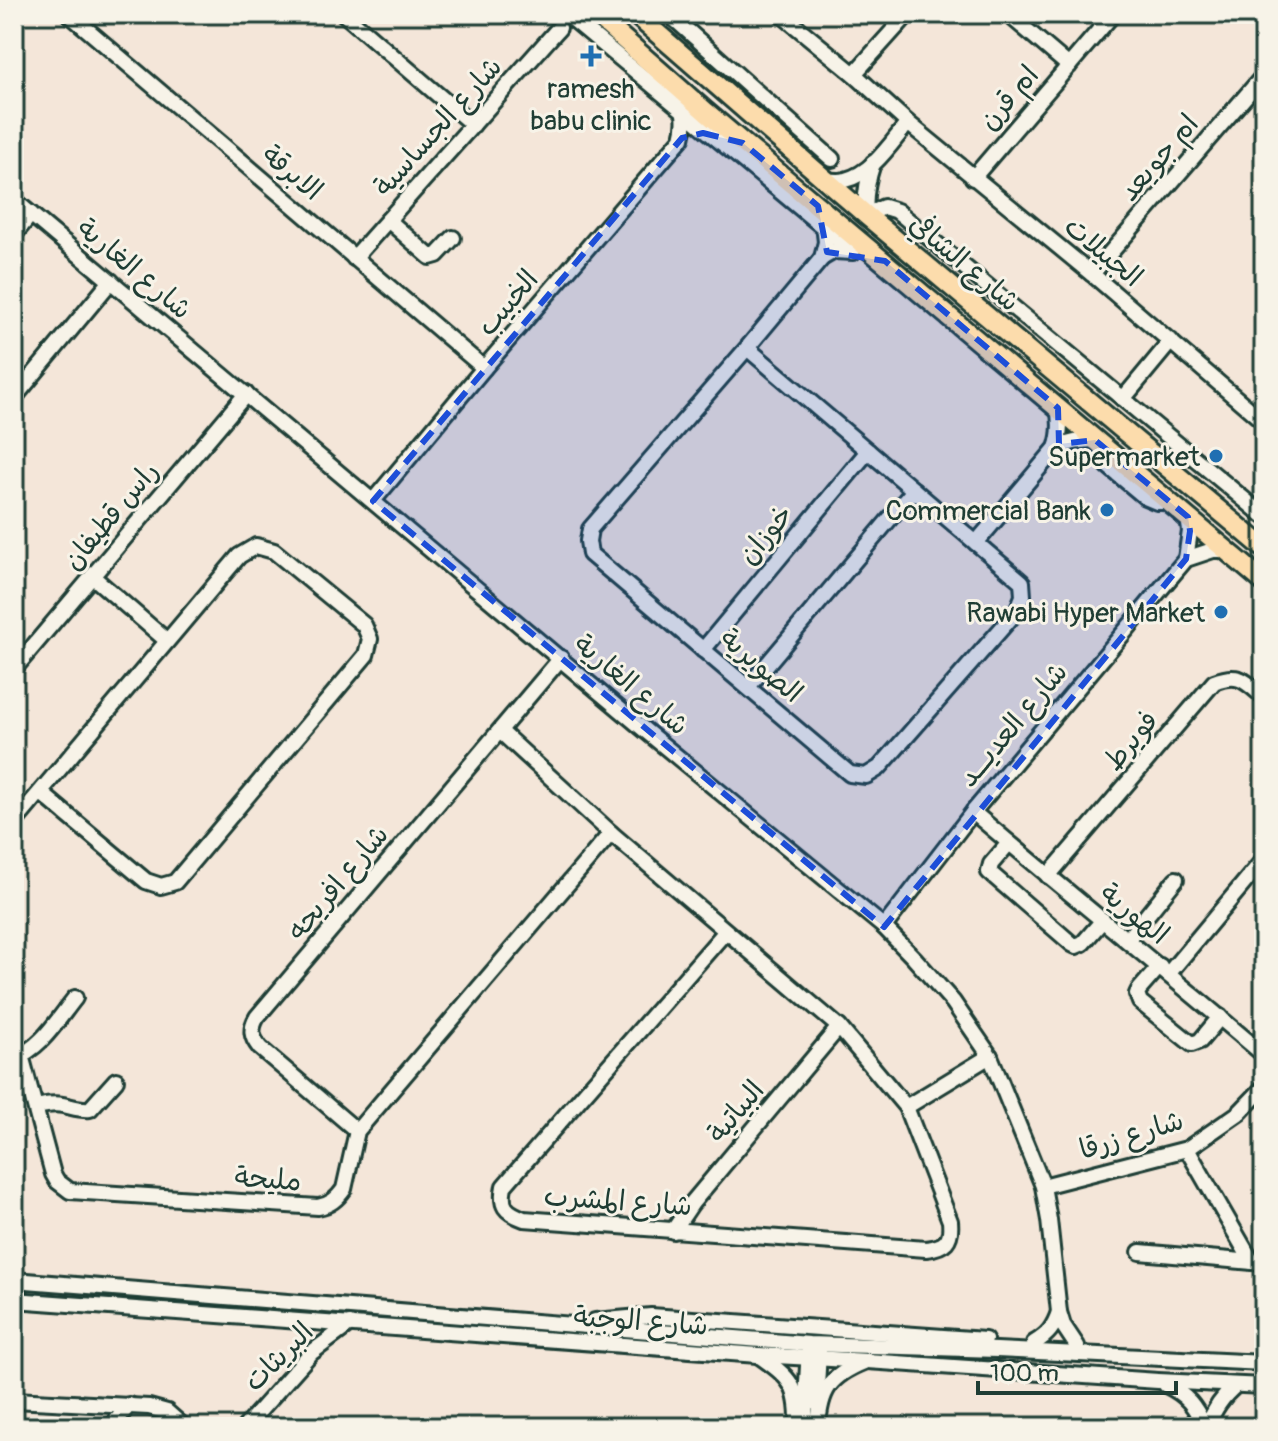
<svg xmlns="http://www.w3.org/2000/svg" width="1278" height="1441" viewBox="0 0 1278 1441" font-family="Pangolin,'Playpen Sans Arabic',sans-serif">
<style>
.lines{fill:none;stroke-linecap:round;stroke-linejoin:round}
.minor-casing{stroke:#1f3d34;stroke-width:20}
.major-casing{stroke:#1f3d34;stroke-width:24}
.minor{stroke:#f7f3e8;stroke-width:14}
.major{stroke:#fcdcac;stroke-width:18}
.marked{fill:#1d4ed8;fill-opacity:0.2;stroke:#1d4ed8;stroke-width:6;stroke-dasharray:16 10;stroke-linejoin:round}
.poi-dot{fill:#1f6fb2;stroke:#f7f3e8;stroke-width:3}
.labels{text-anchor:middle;stroke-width:6;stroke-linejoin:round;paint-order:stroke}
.poi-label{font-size:28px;fill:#1f3d34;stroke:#f7f3e8;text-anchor:end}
.street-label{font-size:28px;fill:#1f3d34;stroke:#f7f3e8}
</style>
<rect width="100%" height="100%" fill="#f4e6d9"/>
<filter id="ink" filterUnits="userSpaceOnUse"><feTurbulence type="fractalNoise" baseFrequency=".0125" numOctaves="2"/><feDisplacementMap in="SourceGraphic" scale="16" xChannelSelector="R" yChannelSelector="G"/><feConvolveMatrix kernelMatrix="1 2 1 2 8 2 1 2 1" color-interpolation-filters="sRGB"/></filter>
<g filter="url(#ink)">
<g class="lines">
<defs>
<g id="minor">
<path d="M69,14L484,368"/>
<path d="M344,14L473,125"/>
<path d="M567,14L852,251"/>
<path d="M669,14L832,159"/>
<path d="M781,14L854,74L908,123L1092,274L1264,422"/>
<path d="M1008,14L1069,66"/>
<path d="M14,18L17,14"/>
<path d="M854,74L908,14"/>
<path d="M873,163C867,181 864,196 866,215L884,207L897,211L1264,516"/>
<path d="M973,178L1113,14"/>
<path d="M825,180C832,181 839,182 845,180C872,174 891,143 908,123"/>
<path d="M14,200L641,727L884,927L914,958L953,1002L990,1056L1043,1186L1049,1220L1059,1312L1063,1325L1077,1346"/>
<path d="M388,220L430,257L437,255L453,238"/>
<path d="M824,225L826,242L822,258L834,251L853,252"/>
<path d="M14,235L31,214"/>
<path d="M354,258L559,28"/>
<path d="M1092,274L1264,75"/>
<path d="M747,348L1022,582L1023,596L1017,611L879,768L866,776L850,774L590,554L588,541L590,529L747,348L822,258"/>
<path d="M14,398L111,281"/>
<path d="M1123,399L1171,341"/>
<path d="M1101,445L1102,455L1108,466L1145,497L1157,502H1170"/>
<path d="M1056,448C1069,442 1081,440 1095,440"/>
<path d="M373,501L484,368L682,138C688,116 682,107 677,86"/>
<path d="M976,543L1056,448C1061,434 1061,422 1058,408"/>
<path d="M1186,559L1190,531L1188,517"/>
<path d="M92,576L166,640"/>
<path d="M703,650L868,451"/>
<path d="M14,669L246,394"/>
<path d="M748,687L914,490"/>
<path d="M500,731L611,833L839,1027L906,1107L950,1221C952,1241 945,1247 926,1249L524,1219C505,1212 500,1206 504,1186L726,931"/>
<path d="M973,812C1069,894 1168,973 1264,1055"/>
<path d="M14,823L239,556L256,546L274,551L364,625L370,639L366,655L175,882L161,886L146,881L40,792"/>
<path d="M1009,843L991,864L989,872L1072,944L1076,946L1083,943L1103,920"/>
<path d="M1048,876L1214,682C1239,672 1245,681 1264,697"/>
<path d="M884,927L973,812L1186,559L1213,550H1227"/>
<path d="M1127,940L1176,879"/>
<path d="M1160,966L1139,990L1137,994L1140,1002L1192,1044L1200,1041L1220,1017"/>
<path d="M1169,973L1264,859"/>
<path d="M14,1039L21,1055L53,1174L57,1181L70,1191L318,1207C330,1205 337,1199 344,1189L357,1131L611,833"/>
<path d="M14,1058C41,1049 58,1019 75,998"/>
<path d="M36,1107C45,1105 54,1103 63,1105C73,1107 80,1110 90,1109L116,1080"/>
<path d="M906,1107L990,1056"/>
<path d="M357,1131L260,1048C251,1037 250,1029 257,1017L561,658"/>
<path d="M1187,1149L1252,1262"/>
<path d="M1043,1186L1187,1149L1239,1113L1264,1087"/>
<path d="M673,1231L692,1203L839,1027"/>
<path d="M1140,1252L1264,1263"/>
<path d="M14,1280L809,1344L997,1350L1264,1363"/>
<path d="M14,1300L758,1355L867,1361L1158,1381L1264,1386"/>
<path d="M595,1321L651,1316L985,1340"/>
<path d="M1034,1343C1048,1335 1054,1327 1059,1312"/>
<path d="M758,1355C791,1378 799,1386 798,1427"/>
<path d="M1166,1385C1187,1395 1195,1406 1205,1427"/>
<path d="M14,1400L149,1407L167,1412L184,1427"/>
<path d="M816,1403L819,1352"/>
<path d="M805,1416L809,1349"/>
<path d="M111,1427L129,1405"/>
<path d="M245,1427L311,1353L350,1324"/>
<path d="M818,1427C820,1390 830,1376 864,1362"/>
<path d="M1207,1427C1214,1409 1222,1397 1236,1385"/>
</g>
<g id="major">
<path d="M595,14L706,112L1264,582"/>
<path d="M635,14L866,215L1264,548"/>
</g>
</defs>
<use href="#minor" class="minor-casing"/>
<use href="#major" class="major-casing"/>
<use href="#minor" class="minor"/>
<use href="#major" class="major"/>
</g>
</g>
<path class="marked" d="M703,133L743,143L818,206L827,252L885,261L1058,408L1059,444L1095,440L1188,517L1190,531L1186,559L884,927L373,501L682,138Z"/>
<g class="poi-dot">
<path d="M587 44h8v8h8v8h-8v8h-8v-8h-8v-8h8z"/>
<circle cx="1216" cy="456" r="8"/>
<circle cx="1107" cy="510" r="8"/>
<circle cx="1221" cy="612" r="8"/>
</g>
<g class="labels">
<g class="poi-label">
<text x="591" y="98" text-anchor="middle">ramesh<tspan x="591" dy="32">babu clinic</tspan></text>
<text x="1200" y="466">Supermarket</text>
<text x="1091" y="520">Commercial Bank</text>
<text x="1205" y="622">Rawabi Hyper Market</text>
</g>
<g class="street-label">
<text transform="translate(1008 97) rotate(-49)" y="10">ام قرن</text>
<text transform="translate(437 126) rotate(-48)" y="10">شارع الجساسية</text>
<text transform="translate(1158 157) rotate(-49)" y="10">ام جويعد</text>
<text transform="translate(293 172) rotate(40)" y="10">الابرقة</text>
<text transform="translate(1104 251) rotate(40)" y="10">الجبيلات</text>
<text transform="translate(965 262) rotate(40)" y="10">شارع الشافي</text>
<text transform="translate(135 268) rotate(40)" y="10">شارع الغارية</text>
<text transform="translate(507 302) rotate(-49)" y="10">الخبيب</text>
<text transform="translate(110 515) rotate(-50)" y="10">راس قطيفان</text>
<text transform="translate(765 534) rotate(-50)" y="10">خوزان</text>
<text transform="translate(762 665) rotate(40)" y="10">الصويرية</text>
<text transform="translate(632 684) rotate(40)" y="10">شارع الغارية</text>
<text transform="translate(1012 724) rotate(-50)" y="10">شارع العديـــد</text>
<text transform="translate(1130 740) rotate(-50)" y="10">فويرط</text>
<text transform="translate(337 882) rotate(-50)" y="10">شارع افريحه</text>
<text transform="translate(1135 913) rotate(39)" y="10">الهورية</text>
<text transform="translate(735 1111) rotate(-50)" y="10">البياتية</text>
<text transform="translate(1131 1134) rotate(-17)" y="10">شارع زرقا</text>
<text transform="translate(268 1178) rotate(4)" y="10">مليحة</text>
<text transform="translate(618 1200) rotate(4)" y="10">شارع المشرب</text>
<text transform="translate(641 1320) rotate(4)" y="10">شارع الوجبة</text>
<text transform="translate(278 1356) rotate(-45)" y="10">البريثات</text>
</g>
</g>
<rect width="1278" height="1441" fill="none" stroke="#f7f3e8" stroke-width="48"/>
<rect x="24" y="24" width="1230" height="1393" fill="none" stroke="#1f3d34" stroke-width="3" filter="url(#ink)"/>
<path d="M978 1381v12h198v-12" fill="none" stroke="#1f3d34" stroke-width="4"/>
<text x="990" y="1381" font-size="24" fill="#1f3d34" stroke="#f7f3e8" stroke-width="6" paint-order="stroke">100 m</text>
</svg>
